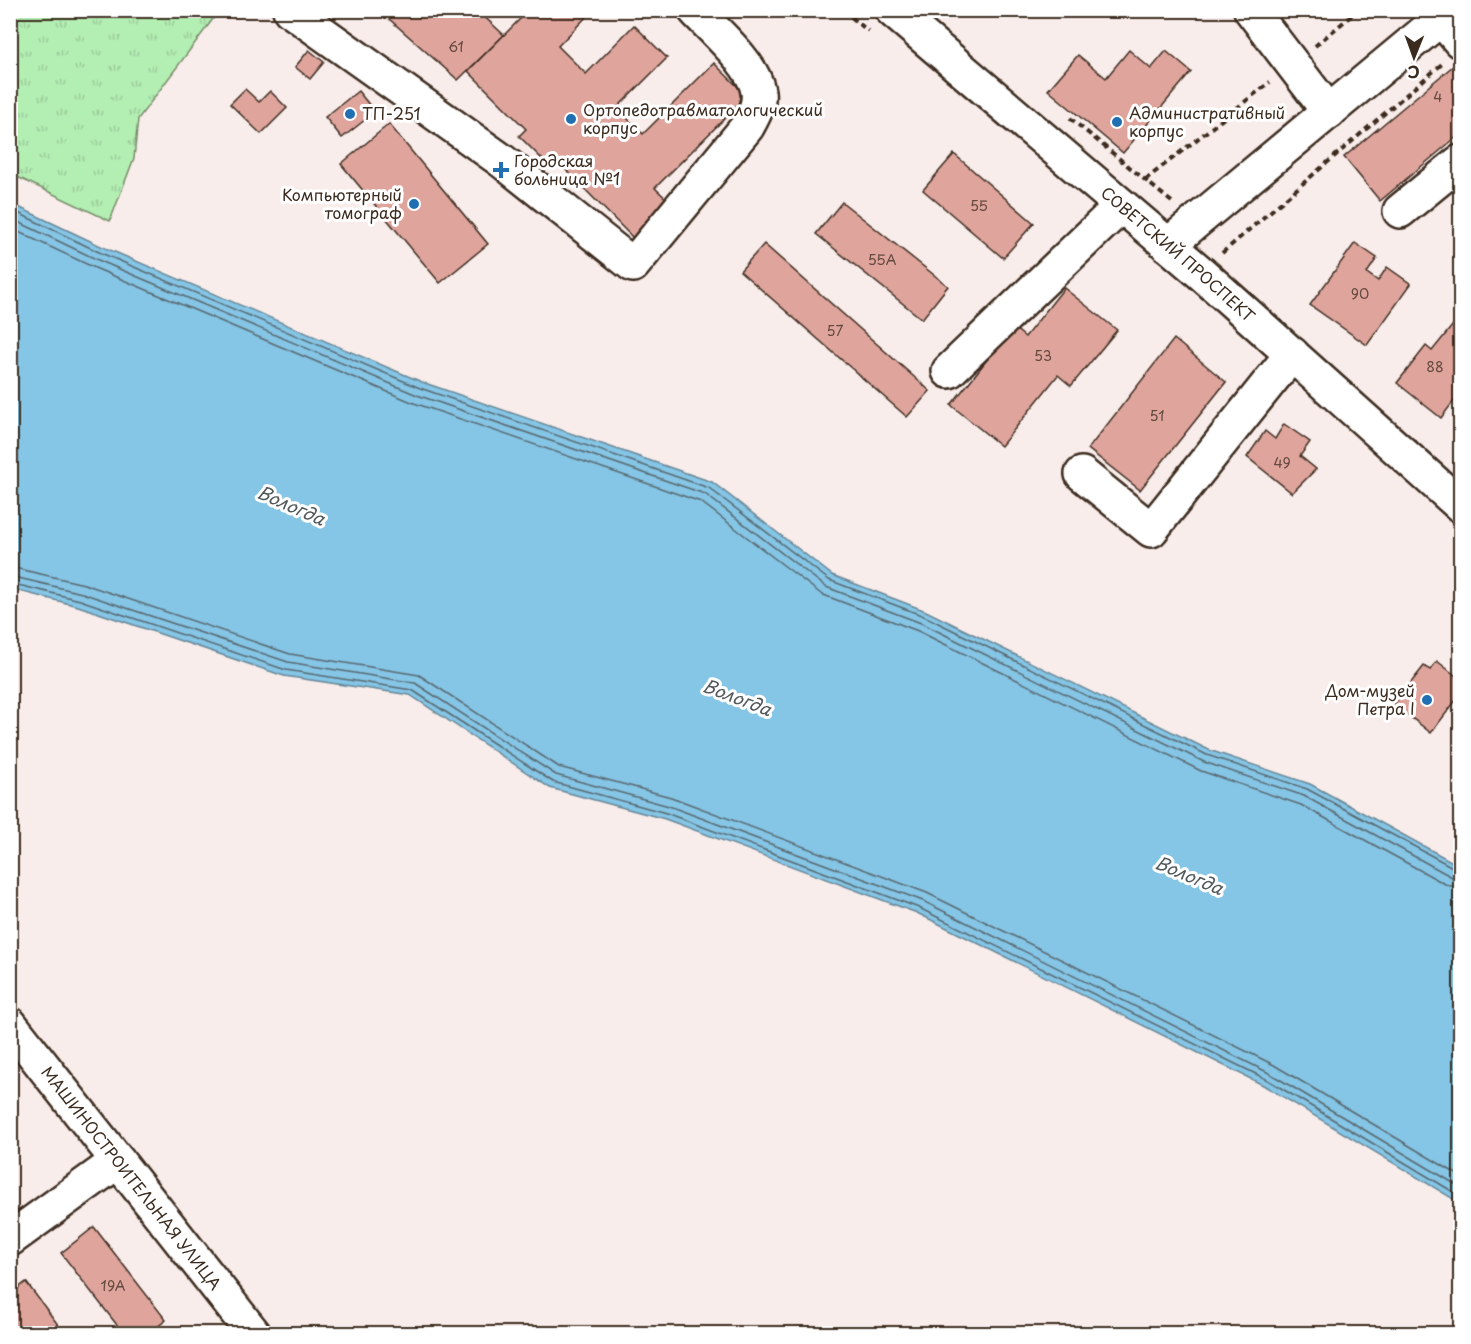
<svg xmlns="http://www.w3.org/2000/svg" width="1471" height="1344" viewBox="0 0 1471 1344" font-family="'Playpen Sans',sans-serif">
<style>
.grass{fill:url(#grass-tufts);stroke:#778c68;stroke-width:1.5}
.water{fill:#85c5e6;stroke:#678796;stroke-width:1.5}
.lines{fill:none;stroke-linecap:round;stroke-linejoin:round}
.shore{stroke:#59686e;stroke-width:1.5}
.building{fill:#dfa59d;stroke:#3b2a1e;stroke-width:1.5}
.minor-casing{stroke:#3b2a1e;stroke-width:38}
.path{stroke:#3b2a1e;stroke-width:4;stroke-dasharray:6 4.5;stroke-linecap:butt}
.minor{stroke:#fff;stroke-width:33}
.poi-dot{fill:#1f6fb2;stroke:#fff;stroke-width:2}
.labels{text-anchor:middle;stroke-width:6;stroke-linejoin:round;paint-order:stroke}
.number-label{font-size:14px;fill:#64493e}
.poi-label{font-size:16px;fill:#3b2a1e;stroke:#fff;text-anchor:start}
.street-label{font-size:16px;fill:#3b2a1e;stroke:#fff}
.water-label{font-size:18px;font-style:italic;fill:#51585a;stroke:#fff}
</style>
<defs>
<pattern id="grass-tufts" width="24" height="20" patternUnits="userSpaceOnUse" patternTransform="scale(1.5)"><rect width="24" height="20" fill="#b3eeb3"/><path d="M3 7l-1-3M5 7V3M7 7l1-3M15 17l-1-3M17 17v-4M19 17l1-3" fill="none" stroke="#9bcc9a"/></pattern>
</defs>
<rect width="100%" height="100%" fill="#f9edeb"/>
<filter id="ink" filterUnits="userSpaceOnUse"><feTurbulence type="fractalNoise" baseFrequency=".0167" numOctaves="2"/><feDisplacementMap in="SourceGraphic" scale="12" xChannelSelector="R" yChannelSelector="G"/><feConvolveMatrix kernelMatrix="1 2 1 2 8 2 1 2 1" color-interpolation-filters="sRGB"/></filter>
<g filter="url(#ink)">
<path class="grass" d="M10,11H219L138,119L134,158L110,221L11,174Z"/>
<path class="water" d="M10,203L103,247L422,382L712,482L832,575L926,611L1209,750L1310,784L1460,866V1203L1263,1085L917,913L665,819L550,788L410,695L284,676L78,606L11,589Z"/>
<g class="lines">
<g class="shore">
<path d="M10,209L101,253L420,388L709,488L829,580L924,616L1207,755L1307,789L1460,871"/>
<path d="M10,218L98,260L417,395L705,494L826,587L921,623L1204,762L1304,796L1452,877L1460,879"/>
<path d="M10,228L95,268L414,403L701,502L821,594L918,631L1201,771L1301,805L1447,885L1460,888"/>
<path d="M10,567L84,584L290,654L419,675L559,767L671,797L927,893L1274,1065L1460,1176"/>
<path d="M10,576L82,593L288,662L415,683L556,775L669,806L923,901L1269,1073L1460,1187"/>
<path d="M10,583L80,600L286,670L412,690L553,782L666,813L919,908L1266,1079L1460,1196"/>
</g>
</g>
<g class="building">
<path d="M379,10H477L504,35L458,80Z"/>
<path d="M529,10H593L558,46L586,74L634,25L667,58L617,108L643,134L714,63L747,96L655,188L674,206L637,242L556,160L549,166L519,136L526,129L468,71Z"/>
<path d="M309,50L324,62L310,79L295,67Z"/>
<path d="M1129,50L1151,69L1166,51L1191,72L1123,153L1048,90L1078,55L1106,78Z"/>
<path d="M1460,60V134L1380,201L1344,157Z"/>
<path d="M245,89L259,102L270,91L287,108L261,134L230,104Z"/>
<path d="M358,91L375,112L342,138L325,117Z"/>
<path d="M389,124L488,244L440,283L341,164Z"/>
<path d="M954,154L1034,223L1003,258L923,190Z"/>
<path d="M842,202L948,286L922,319L816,234Z"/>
<path d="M1355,243L1377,258L1367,273L1378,281L1387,267L1411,284L1367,345L1310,305Z"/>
<path d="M764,244L930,391L907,417L740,271Z"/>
<path d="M1064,288L1117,330L1071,386L1058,375L1001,446L951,405L1013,327L1025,337Z"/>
<path d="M1457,320L1460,324V393L1441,418L1397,383L1426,346L1432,351Z"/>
<path d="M1174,339L1226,382L1140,490L1088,449Z"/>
<path d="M1284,424L1310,442L1300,456L1316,469L1292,493L1247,457L1265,431L1275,439Z"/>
<path d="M1437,661L1460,679V695L1431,733L1394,704L1424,666L1430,670Z"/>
<path d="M94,1227L166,1320L148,1334H124L61,1253Z"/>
<path d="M26,1282L65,1334H10V1294Z"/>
</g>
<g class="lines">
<defs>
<g id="minor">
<path d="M290,10L501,160L633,265L747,127C753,116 760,105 758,92C755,65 713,30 695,10"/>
<path id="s1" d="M892,10L1201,273L1460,505"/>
<path d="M1251,10L1329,112"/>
<path d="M1441,19L1460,41"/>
<path d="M1400,211L1460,162"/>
<path d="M1168,245L1451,10"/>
<path d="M949,371L1121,206"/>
<path d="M1082,474L1151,530L1292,354"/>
<path id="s2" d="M10,1024L254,1334"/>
<path d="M10,1239L118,1161"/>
</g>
</defs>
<use href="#minor" class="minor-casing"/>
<g class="path">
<path d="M843,10L868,31"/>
<path d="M1315,46L1358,10"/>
<path d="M1070,118L1173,203"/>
<path d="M1145,180L1270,82"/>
<path d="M1222,253L1442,64"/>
</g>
<use href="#minor" class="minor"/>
</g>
</g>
<g class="poi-dot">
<circle cx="350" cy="114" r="6"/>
<circle cx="571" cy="119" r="6"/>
<circle cx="1117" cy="122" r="6"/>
<path d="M498 161h6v6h6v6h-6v6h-6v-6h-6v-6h6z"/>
<circle cx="414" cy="204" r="6"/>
<circle cx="1427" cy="700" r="6"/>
</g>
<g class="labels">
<g class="number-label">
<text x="456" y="52">61</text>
<text x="1438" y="102">4</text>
<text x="979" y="211">55</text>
<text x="882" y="265">55А</text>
<text x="1360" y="299">90</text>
<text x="835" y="336">57</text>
<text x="1043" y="361">53</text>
<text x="1435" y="372">88</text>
<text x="1157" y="421">51</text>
<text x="1282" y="468">49</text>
<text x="113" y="1291">19А</text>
</g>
<g class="poi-label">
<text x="583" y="116">Ортопедотравматологический<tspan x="583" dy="18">корпус</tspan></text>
<text x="1129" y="119">Административный<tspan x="1129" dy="18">корпус</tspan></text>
<text x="362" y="120">ТП-251</text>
<text x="514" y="167">Городская<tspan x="514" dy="18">больница №1</tspan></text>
<text x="402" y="201" text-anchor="end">Компьютерный<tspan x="402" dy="18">томограф</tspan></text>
<text x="1415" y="697" text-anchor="end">Дом-музей<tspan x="1415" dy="18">Петра I</tspan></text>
</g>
<g class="street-label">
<text dy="6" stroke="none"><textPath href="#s1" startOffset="376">СОВЕТСКИЙ ПРОСПЕКТ</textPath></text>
<text dy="6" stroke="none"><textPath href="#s2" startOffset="196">МАШИНОСТРОИТЕЛЬНАЯ УЛИЦА</textPath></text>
</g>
<g class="water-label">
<text transform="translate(291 506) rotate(24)" y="6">Вологда</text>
<text transform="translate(737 698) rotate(21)" y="6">Вологда</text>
<text transform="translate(1189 876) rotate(23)" y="6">Вологда</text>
</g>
</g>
<rect width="1471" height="1344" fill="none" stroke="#fff" stroke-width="36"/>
<rect x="18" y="18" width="1435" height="1308" fill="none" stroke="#3b2a1e" stroke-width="2" filter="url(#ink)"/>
<g transform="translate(1414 57) rotate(181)" stroke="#ffffff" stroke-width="4.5" paint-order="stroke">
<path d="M0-4.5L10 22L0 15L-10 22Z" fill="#3b2a1e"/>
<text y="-9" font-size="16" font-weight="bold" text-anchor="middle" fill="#3b2a1e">С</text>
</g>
</svg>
